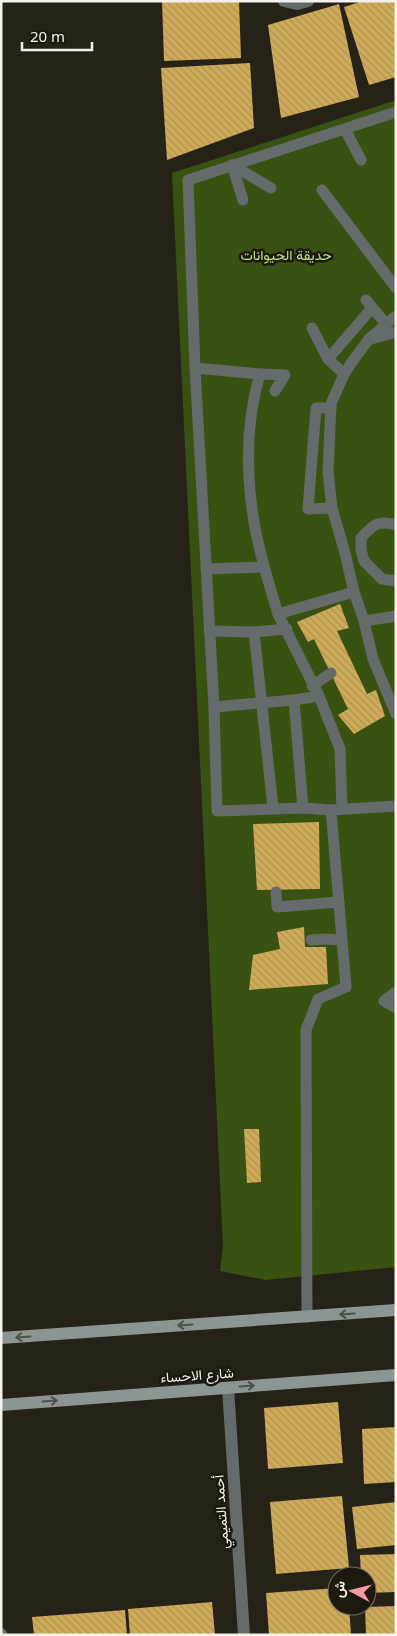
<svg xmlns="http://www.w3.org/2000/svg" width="397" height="1636" viewBox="0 0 397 1636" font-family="'Noto Sans',Vazirmatn,sans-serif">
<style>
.green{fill:#3a5211}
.building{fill:url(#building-back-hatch)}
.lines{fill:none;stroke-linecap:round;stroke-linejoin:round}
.lane{stroke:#646b6a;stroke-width:11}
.street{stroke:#646b6a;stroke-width:12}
.secondary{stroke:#8a9594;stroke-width:12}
.oneway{stroke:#4e514b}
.labels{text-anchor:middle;stroke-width:5;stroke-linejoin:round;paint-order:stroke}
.park-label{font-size:14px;fill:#b9e57e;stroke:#1d190f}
.street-label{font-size:14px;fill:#f5f2eb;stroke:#1d190f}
</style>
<defs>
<pattern id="building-back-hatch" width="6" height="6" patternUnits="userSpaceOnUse" patternTransform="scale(1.25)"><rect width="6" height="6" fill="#cfab59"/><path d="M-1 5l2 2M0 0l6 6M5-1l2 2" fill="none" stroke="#ae9254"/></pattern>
</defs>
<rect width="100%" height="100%" fill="#262218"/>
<path class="green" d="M396,100V1267L265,1280L220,1271L223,1246L172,173Z"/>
<g class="building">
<path d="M162,1H239L241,58L164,61Z"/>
<path d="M363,1H396V77L369,85L344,7Z"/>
<path d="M339,4L359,97L281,118L268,25Z"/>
<path d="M250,63L254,128L167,160L161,68Z"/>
<path d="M340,604L349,628L337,631L367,694L376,690L385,716L354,734L338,715L348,709L314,639L308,642L297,622Z"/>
<path d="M319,822L320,889L257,890L253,824Z"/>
<path d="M304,927L305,947H326L328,984L249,990L253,955L280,949L277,932Z"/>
<path d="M244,1129H259L261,1182L247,1183Z"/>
<path d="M338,1402L343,1463L268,1469L264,1408Z"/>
<path d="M396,1427V1482L364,1484L362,1429Z"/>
<path d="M342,1496L349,1568L276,1574L270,1502Z"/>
<path d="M396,1502V1545L357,1549L352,1507Z"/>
<path d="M396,1554V1592L367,1593V1576H361L360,1555Z"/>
<path d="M337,1588V1606H349L351,1635H269L266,1593Z"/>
<path d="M212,1602L215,1635H130L128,1609Z"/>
<path d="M396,1606V1635H366L365,1607Z"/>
<path d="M125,1610L127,1635H34L32,1617Z"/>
</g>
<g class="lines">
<g class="lane">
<path d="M345,129L361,160"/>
<path d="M232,165L271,188"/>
<path d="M232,165L243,200"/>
<path d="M322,190L396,288"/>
<path d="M366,300L386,324"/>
<path d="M396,316L369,339L354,359L344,374L331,404L328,472L332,508L345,553L354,592L364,621L373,659L396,714"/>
<path d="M312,328L328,359L344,374"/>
<path d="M371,339L396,332"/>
<path d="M328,359L372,308"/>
<path d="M195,368L260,374"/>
<path d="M275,391L285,375L260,374C246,421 246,474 254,522C259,553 269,584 278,614"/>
<path d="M331,408H316L308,509L332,508"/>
<path d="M396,525C378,519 372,526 361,538V550L364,561L382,579L396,581"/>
<path d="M206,569L264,567"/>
<path d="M364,621L396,616"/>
<path d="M209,631L254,632L287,629"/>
<path d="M254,632L273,808"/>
<path d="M312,686L331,673"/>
<path d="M294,700L303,808"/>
<path d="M214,707L294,700L319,696"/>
<path d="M342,809L340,749L319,696L278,614L354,592"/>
<path d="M331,810L303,808L217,811L214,707L195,368L188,180L396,112"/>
<path d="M276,892L277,907L339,902"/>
<path d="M311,940L327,939L341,940"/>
<path d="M396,992L384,1001L396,1008"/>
<path d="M307,1317L306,1030L318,999L346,987L331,810L396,806"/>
</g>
<g class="street">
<path d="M284,1L297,4L308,1"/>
<path d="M228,1388L244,1635"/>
<path d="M1,1634V1635"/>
</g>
<g class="secondary">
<path d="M1,1338L396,1310"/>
<path d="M1,1405L396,1375"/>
</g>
</g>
<defs><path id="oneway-shaft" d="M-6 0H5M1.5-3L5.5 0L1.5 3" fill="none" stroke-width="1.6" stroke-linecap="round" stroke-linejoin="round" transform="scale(1.25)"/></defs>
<g class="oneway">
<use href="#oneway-shaft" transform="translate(347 1314) rotate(176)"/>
<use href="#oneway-shaft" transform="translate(185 1325) rotate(176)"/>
<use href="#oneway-shaft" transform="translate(23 1337) rotate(176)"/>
<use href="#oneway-shaft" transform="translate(247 1386) rotate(-4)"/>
<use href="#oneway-shaft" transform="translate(50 1401) rotate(-4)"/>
</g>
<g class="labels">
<g class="park-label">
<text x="286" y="260">حديقة الحيوانات</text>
</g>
<g class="street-label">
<text transform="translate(197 1375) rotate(-4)" y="5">شارع الاحساء</text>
<text transform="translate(221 1512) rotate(-94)" y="5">أحمد التميمي</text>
</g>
</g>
<rect width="397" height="1636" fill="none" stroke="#f5f2eb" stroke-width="5"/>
<g transform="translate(352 1591) rotate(277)"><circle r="24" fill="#1d190f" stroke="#737067"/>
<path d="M0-4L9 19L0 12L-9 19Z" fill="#f49aa3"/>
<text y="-8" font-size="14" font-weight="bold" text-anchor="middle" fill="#f5f2eb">ش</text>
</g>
<path d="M22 42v8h70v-8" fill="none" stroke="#f5f2eb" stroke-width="2.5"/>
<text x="30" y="42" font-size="15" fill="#f5f2eb" stroke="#1d190f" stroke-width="4" paint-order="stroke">20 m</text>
</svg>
